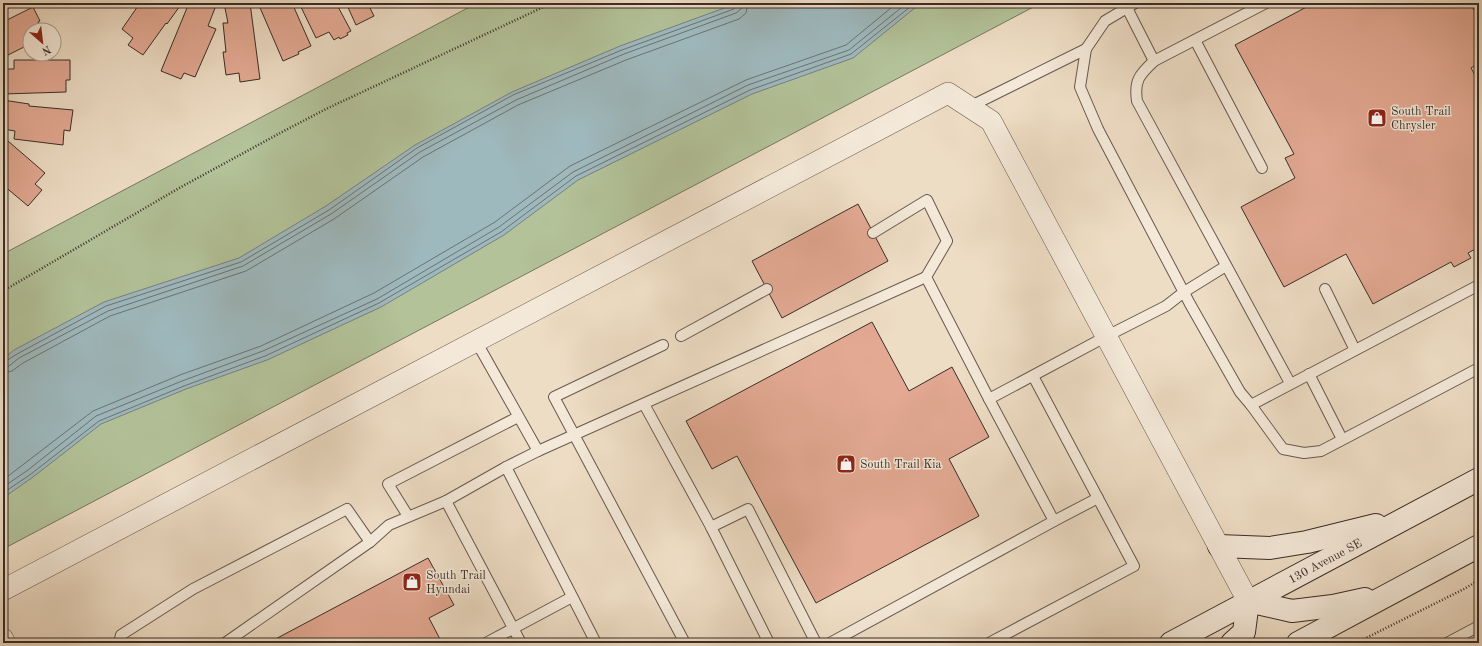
<svg xmlns="http://www.w3.org/2000/svg" width="1482" height="646" viewBox="0 0 1482 646" font-family="'Old Standard TT',serif">
<style>
.green{fill:#b3c299;stroke:#767860}
.water{fill:#9eb9be;stroke:#768182}
.lines{fill:none;stroke-linecap:round;stroke-linejoin:round}
.shore{stroke:#6c7373;stroke-width:1}
.building{fill:#e3a993;stroke:#3a2d28}
.lane-casing{stroke:#67594f;stroke-width:12}
.street-casing{stroke:#67594f;stroke-width:22}
.secondary-casing{stroke:#3a2d28;stroke-width:24}
.path{stroke:#3a2d28;stroke-width:2.5;stroke-dasharray:1 2;stroke-linecap:butt}
.lane{stroke:#f4e9d9;stroke-width:10}
.street{stroke:#f4e9d9;stroke-width:21}
.secondary{stroke:#f4e9d9;stroke-width:22}
.labels{text-anchor:middle;stroke-width:3;stroke-linejoin:round;paint-order:stroke}
.poi-label{font-size:12px;fill:#3a2d28;stroke:#f4e9d9;text-anchor:start}
.street-label{font-size:12px;fill:#3a2d28;stroke:#f4e9d9}
</style>
<rect width="100%" height="100%" fill="#eeddc5"/>
<filter id="stains"><feTurbulence type="fractalNoise" baseFrequency=".005" numOctaves="4"/><feColorMatrix values="0 0 0 0 .2 0 0 0 0 .09 0 0 0 0 .02 0 0 0 .5 -.17"/></filter>
<radialGradient id="worn" r=".72"><stop offset=".6" stop-color="#630" stop-opacity="0"/><stop offset="1" stop-color="#630" stop-opacity=".3"/></radialGradient>
<path class="green" d="M477,3H1041L3,549V254Z"/>
<path class="water" d="M738,3H921L853,58L752,94L578,180L504,235L381,307L267,360L186,389L101,424L33,477L3,498V359L14,350L104,302L239,258L326,206L415,145L512,92L620,46Z"/>
<g class="lines">
<g class="shore">
<path d="M3,362L6,361L17,354L106,306L241,262L329,210L417,148L513,95L622,50L734,9L737,6V3"/>
<path d="M3,367L9,366L19,358L108,311L243,266L331,214L420,152L516,100L624,54L736,13L741,9L742,3"/>
<path d="M3,373L12,371L23,363L110,316L246,271L334,219L423,157L518,105L626,60L739,19L746,13L748,3"/>
<path d="M3,480L93,411L180,375L261,346L374,293L495,222L570,166L746,80L846,45L897,3"/>
<path d="M3,487L28,470L96,416L182,381L263,351L377,299L499,227L573,172L748,85L849,50L907,3"/>
<path d="M3,493L31,474L99,421L184,386L265,356L379,303L501,232L576,176L750,90L851,54L915,3"/>
</g>
</g>
<g class="building">
<path d="M3,3H18L3,11Z"/>
<path d="M140,3H182L167,24L166,23L143,55L128,45L133,38L122,29Z"/>
<path d="M189,3H203L215,8L208,26L216,29L195,77L184,73L181,79L161,71Z"/>
<path d="M224,3H250L260,79L240,82L239,73L226,75L223,52H226L223,23H228Z"/>
<path d="M258,3H285L286,5L292,3L311,46L298,52L299,54L283,61Z"/>
<path d="M299,3H336L351,31L347,33L348,35L340,39L339,37L334,40L329,32L316,38Z"/>
<path d="M346,3H379V4L370,8L374,16L356,25Z"/>
<path d="M1314,3H1470L1479,19V63L1471,68L1479,82V247L1468,253L1471,258L1454,267L1451,262L1373,304L1346,254L1284,287L1241,207L1295,178L1285,158L1294,154L1235,45Z"/>
<path d="M33,7L40,21L38,22L42,30H30V44L8,55L6,50L3,51V22Z"/>
<path d="M14,60H70V80H66V92L3,94V69H14Z"/>
<path d="M3,100L29,104V106L73,110L70,131L64,130L63,145L14,139L15,131L3,129Z"/>
<path d="M8,141L45,173L35,184L42,190L28,206L3,185V147Z"/>
<path d="M858,204L888,261L782,318L752,261Z"/>
<path d="M872,322L909,391L952,367L989,437L949,459L979,516L816,603L737,456L712,469L686,421Z"/>
<path d="M428,558L454,605L429,618L442,643H268Z"/>
</g>
<g class="lines">
<defs>
<g id="lane">
<path d="M1127,8L1154,61L1266,3"/>
<path d="M1195,40L1262,168"/>
<path d="M1086,49L1105,21L1135,3"/>
<path d="M1154,61C1139,75 1134,81 1137,101L1290,383"/>
<path d="M969,107L1086,49L1080,87L1098,129L1190,304L1240,392L1251,405L1479,285"/>
<path d="M873,233L927,200L947,241L926,277"/>
<path d="M1325,289L1355,350"/>
<path d="M681,336L767,289"/>
<path d="M476,341L538,451L506,467L596,643"/>
<path d="M663,345L554,397L685,643"/>
<path d="M1309,374L1342,439"/>
<path d="M644,404L711,527L748,509L816,643"/>
<path d="M1251,405L1283,449L1304,453L1321,451L1479,368"/>
<path d="M538,451L926,277L989,399"/>
<path d="M446,501L521,643"/>
<path d="M408,516L388,484L518,417"/>
<path d="M1054,521L1098,498"/>
<path d="M711,527L769,643"/>
<path d="M119,643L121,635L193,589L347,509L370,542"/>
<path d="M225,643L370,542L389,525L446,501L506,467"/>
<path d="M486,643L572,597"/>
<path d="M830,643L1054,521L989,399L1107,336L1166,306L1184,292L1226,266"/>
<path d="M989,643L1134,566L1033,376"/>
<path d="M1447,643L1479,626"/>
</g>
<g id="street">
<path d="M3,590L948,93L991,121L1248,601"/>
<path d="M3,639L5,643"/>
</g>
<g id="secondary">
<path d="M1219,546L1270,548L1307,542L1376,525"/>
<path d="M1248,601L1292,611L1333,606L1365,599"/>
<path d="M1171,643L1479,479"/>
<path d="M1232,643L1244,632L1248,601"/>
<path d="M1298,643L1479,546"/>
</g>
</defs>
<use href="#lane" class="lane-casing"/>
<use href="#street" class="street-casing"/>
<use href="#secondary" class="secondary-casing"/>
<g class="path">
<path d="M3,291L181,187L282,132L326,109L552,3"/>
<path d="M1356,643L1464,589L1479,580"/>
</g>
<use href="#lane" class="lane"/>
<use href="#street" class="street"/>
<use href="#secondary" class="secondary"/>
</g>
<defs>
<symbol id="shop-square" viewBox="-11 -11 22 22"><rect x="-9" y="-9" width="18" height="18" rx="4" fill="#8f2418" stroke="#f4e9d9"/><path d="M-5-2.5h2.3a2.7 3.5 0 0 1 5.4 0H5L5.5 6h-11ZM-1.5-2.5h3a1.5 2.3 0 0 0-3 0Z" fill="#fff"/></symbol>
</defs>
<g fill-rule="evenodd">
<use href="#shop-square" x="1366" y="107" width="22" height="22"/>
<use href="#shop-square" x="835" y="453" width="22" height="22"/>
<use href="#shop-square" x="401" y="571" width="22" height="22"/>
</g>
<g class="labels">
<g class="poi-label">
<text x="1391" y="115">South Trail<tspan x="1391" dy="14">Chrysler</tspan></text>
<text x="860" y="468">South Trail Kia</text>
<text x="426" y="579">South Trail<tspan x="426" dy="14">Hyundai</tspan></text>
</g>
<g class="street-label">
<text transform="translate(1325 561) rotate(-28)" y="4">130 Avenue SE</text>
</g>
</g>
<rect width="1482" height="646" fill="none" stroke="#eeddc5" stroke-width="16"/>
<rect x="4" y="4" width="1474" height="638" fill="none" stroke="#3a2d28" stroke-width="2"/>
<rect x="8" y="8" width="1466" height="630" fill="none" stroke="#3a2d28"/>
<g transform="translate(42 42) rotate(152)"><circle r="19" fill="#f4e9d9" stroke="#aa9e92"/>
<path d="M0-3L7 15L0 10L-7 15Z" fill="#8f2418"/>
<text y="-6" font-size="11" font-weight="bold" text-anchor="middle" fill="#3a2d28">N</text>
</g>
<rect width="100%" height="100%" filter="url(#stains)"/>
<rect width="100%" height="100%" fill="url(#worn)"/>
</svg>
